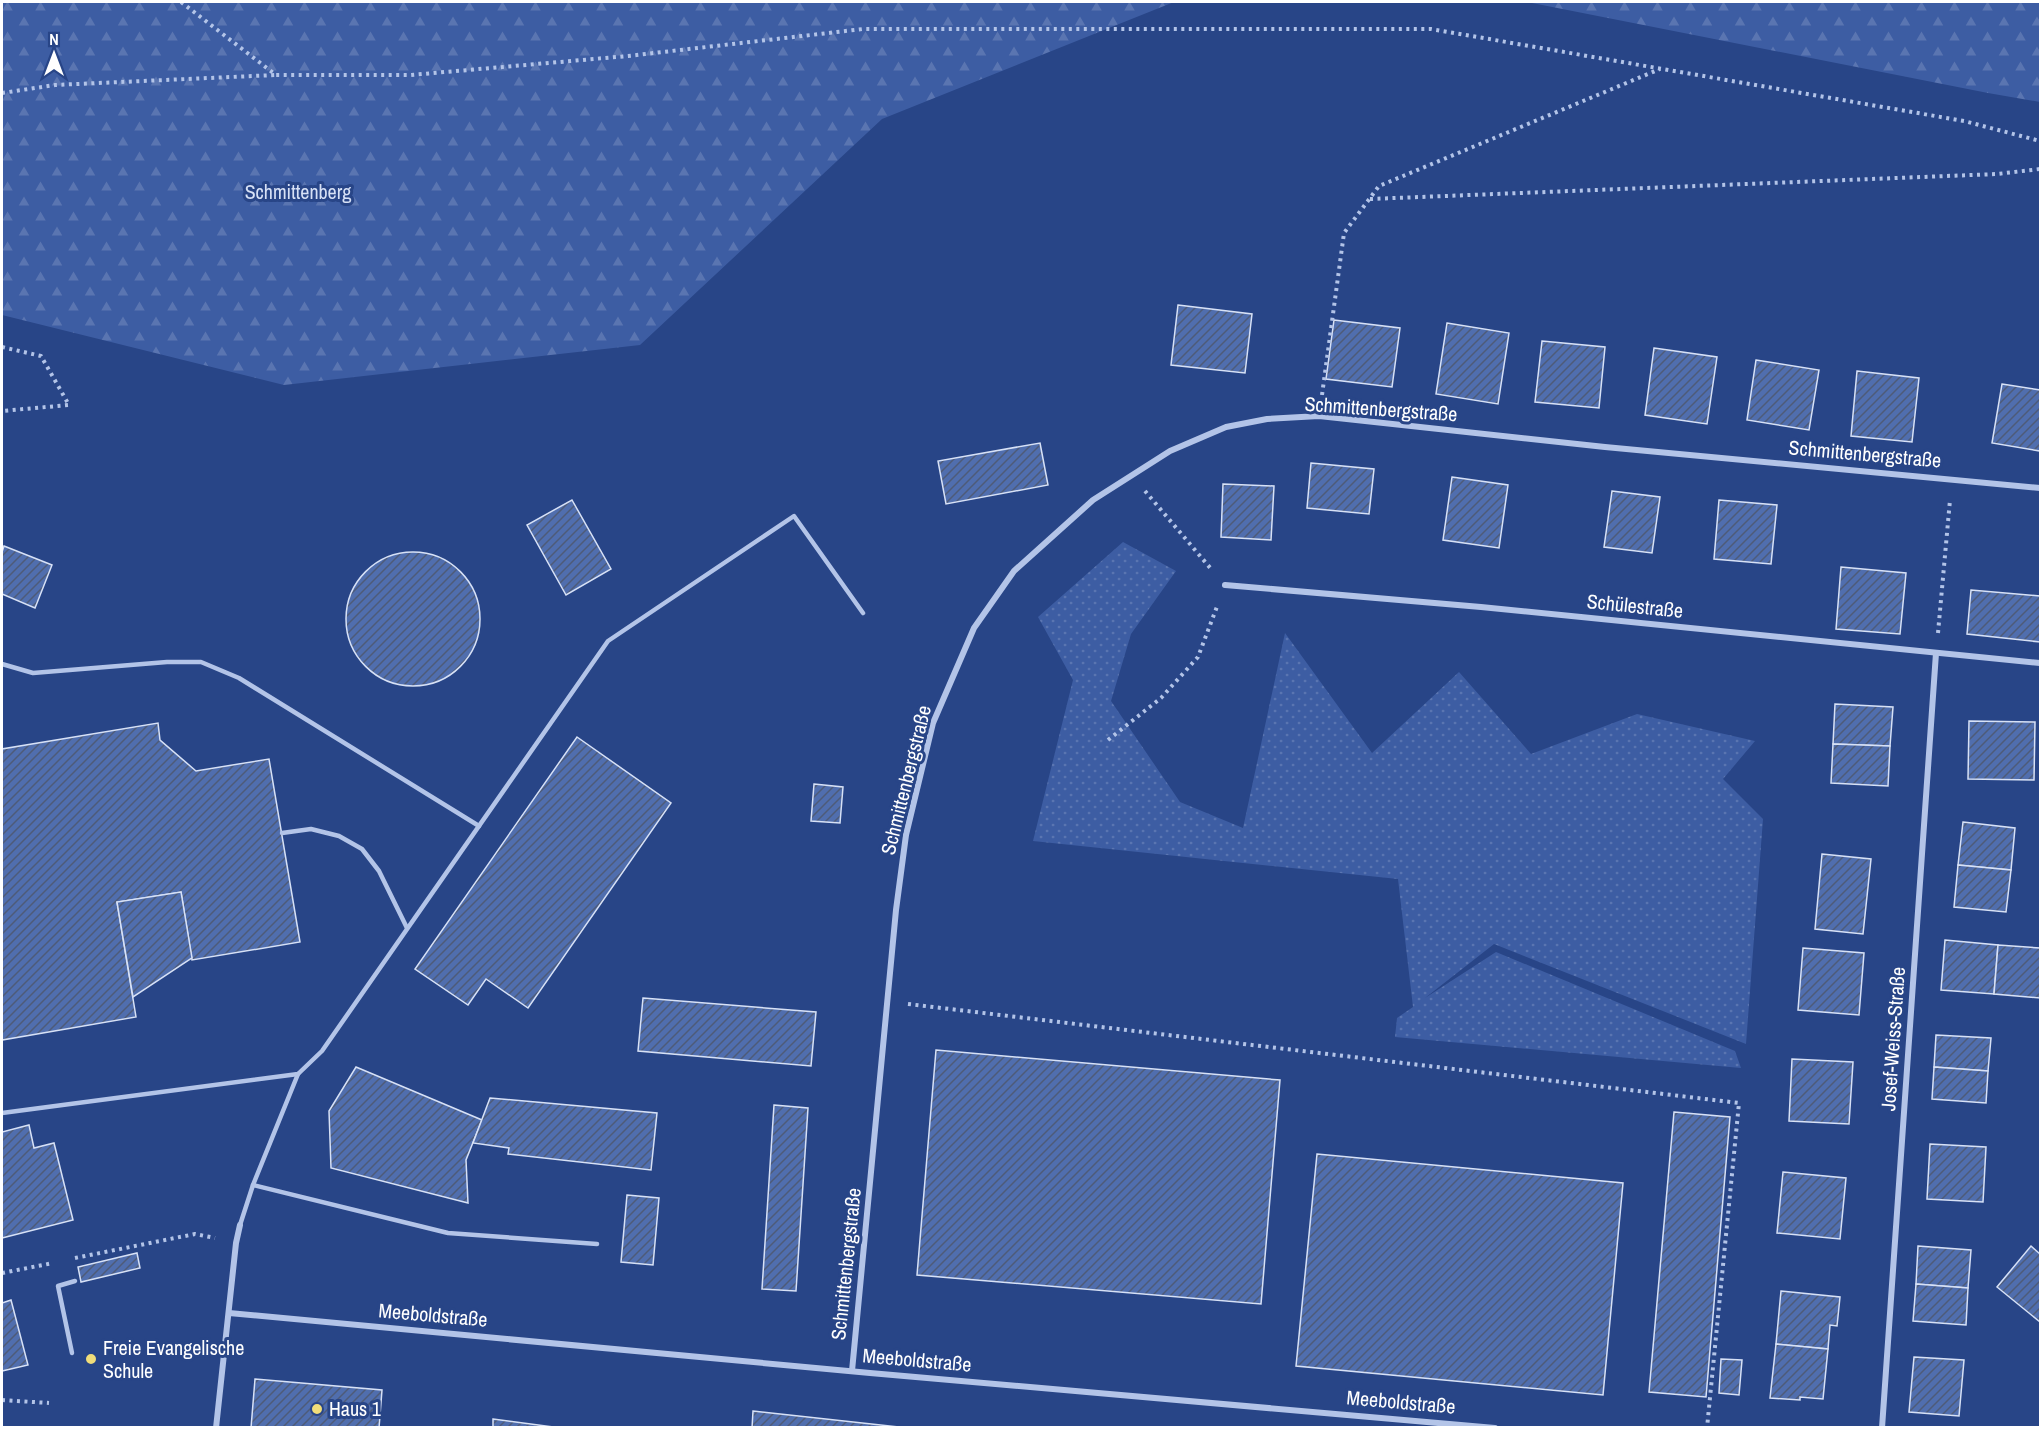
<svg xmlns="http://www.w3.org/2000/svg" width="2042" height="1429" viewBox="0 0 2042 1429" font-family="'Archivo Narrow',sans-serif">
<style>
.grass{fill:url(#grass-dots)}
.forest{fill:url(#forest-firs)}
.building{fill:url(#building-hatch);stroke:#d7e1f6;stroke-width:1.5}
.lines{fill:none;stroke-linecap:round;stroke-linejoin:round}
.path{stroke:#b3c4e8;stroke-width:4;stroke-dasharray:3 4.5;stroke-linecap:butt}
.lane{stroke:#b3c4e8;stroke-width:4.5}
.street{stroke:#b3c4e8;stroke-width:6}
.poi-dot{fill:#f0dd7a;stroke:#284587;stroke-width:2}
.labels{text-anchor:middle;stroke-width:6;stroke-linejoin:round;paint-order:stroke}
.park-label{font-size:20px;fill:#d7e1f6;stroke:#284587}
.street-label{font-size:20px;fill:#fff;stroke:#284587}
.poi-label{font-size:20px;fill:#fff;stroke:#284587;text-anchor:start}
</style>
<defs>
<pattern id="grass-dots" width="8" height="8" patternUnits="userSpaceOnUse" patternTransform="scale(1.5)"><rect width="8" height="8" fill="#3d5da3"/><path d="M2 2h.1M6 6h.1" fill="none" stroke="#5a75b1" stroke-width="1.8" stroke-linecap="round"/></pattern>
<pattern id="forest-firs" width="22" height="20" patternUnits="userSpaceOnUse" patternTransform="scale(1.5)"><rect width="22" height="20" fill="#3d5da3"/><path d="M5 1l3.5 6h-7zM16 11l3.5 6h-7z" fill="#5a75b1"/></pattern>
<pattern id="building-hatch" width="6" height="6" patternUnits="userSpaceOnUse" patternTransform="scale(1.5)"><rect width="6" height="6" fill="#506eae"/><path d="M-1 1l2-2M0 6l6-6M5 7l2-2" fill="none" stroke="#4e5b78"/></pattern>
</defs>
<rect width="100%" height="100%" fill="#284587"/>
<path class="grass" d="M1123,542L1176,571L1131,634L1111,701L1180,802L1243,828L1285,633L1372,753L1459,672L1531,754L1637,714L1755,741L1723,779L1763,819L1746,1044L1494,944L1425,998L1496,952L1735,1051L1741,1068L1395,1037L1397,1018L1413,1007L1398,879L1033,841L1073,680L1038,617Z"/>
<g class="forest">
<path d="M2,2H1174L882,119L640,345L284,385L2,315Z"/>
<path d="M1527,2H2040V102L1988,93Z"/>
</g>
<g class="building">
<path d="M1178,305L1252,314L1245,373L1171,365Z"/>
<path d="M1334,320L1400,328L1392,387L1326,379Z"/>
<path d="M1447,323L1509,333L1498,404L1436,394Z"/>
<path d="M1542,341L1605,347L1599,408L1535,402Z"/>
<path d="M1654,348L1717,357L1707,424L1645,415Z"/>
<path d="M1756,360L1819,370L1809,430L1747,420Z"/>
<path d="M1857,371L1919,378L1912,442L1851,436Z"/>
<path d="M2002,384L2040,390V451L1992,443Z"/>
<path d="M1040,443L1048,485L946,504L938,461Z"/>
<path d="M1311,463L1374,469L1369,514L1307,508Z"/>
<path d="M1452,477L1508,485L1499,548L1443,540Z"/>
<path d="M1223,484L1274,486L1271,540L1221,537Z"/>
<path d="M1612,491L1660,497L1652,553L1604,547Z"/>
<path d="M572,500L611,569L566,595L527,525Z"/>
<path d="M1719,500L1777,505L1771,564L1714,559Z"/>
<path d="M4,546L52,565L35,608L2,594V552Z"/>
<circle cx="413" cy="619" r="67"/>
<path d="M1841,567L1906,573L1900,634L1836,629Z"/>
<path d="M1971,590L2040,596V642L1967,634Z"/>
<path d="M1835,704L1893,707L1890,746L1833,744Z"/>
<path d="M1969,721L2035,722L2034,780L1968,779Z"/>
<path d="M158,723L160,740L196,771L269,759L300,942L192,960L181,892L117,902L136,1017L2,1040V749Z"/>
<path d="M577,737L671,803L528,1008L486,979L468,1005L415,969Z"/>
<path d="M1833,744L1890,746L1888,786L1831,783Z"/>
<path d="M814,784L843,787L840,823L811,821Z"/>
<path d="M1963,822L2015,828L2011,870L1958,865Z"/>
<path d="M1822,854L1871,859L1863,934L1815,929Z"/>
<path d="M1958,865L2011,870L2006,912L1954,907Z"/>
<path d="M181,892L192,958L133,997L117,902Z"/>
<path d="M1945,940L1998,945L1994,994L1941,990Z"/>
<path d="M1998,945L2040,948V998L1994,994Z"/>
<path d="M1803,948L1864,953L1859,1015L1798,1010Z"/>
<path d="M643,998L816,1012L811,1066L638,1051Z"/>
<path d="M1936,1035L1991,1038L1988,1071L1934,1067Z"/>
<path d="M936,1050L1280,1080L1261,1304L917,1275Z"/>
<path d="M1792,1059L1853,1062L1849,1124L1789,1121Z"/>
<path d="M356,1067L482,1120L466,1160L468,1203L331,1168L329,1111Z"/>
<path d="M1934,1067L1988,1071L1986,1103L1932,1099Z"/>
<path d="M490,1098L657,1113L651,1170L508,1154L509,1148L473,1143Z"/>
<path d="M774,1105L808,1108L796,1291L762,1289Z"/>
<path d="M1674,1112L1730,1117L1706,1397L1649,1392Z"/>
<path d="M29,1125L34,1148L54,1143L73,1220L2,1238V1132Z"/>
<path d="M1930,1144L1986,1147L1983,1202L1927,1199Z"/>
<path d="M1317,1154L1623,1183L1603,1395L1296,1366Z"/>
<path d="M1783,1172L1846,1178L1840,1239L1777,1233Z"/>
<path d="M627,1195L659,1198L653,1265L621,1262Z"/>
<path d="M1918,1246L1971,1250L1968,1288L1916,1284Z"/>
<path d="M2031,1246L2040,1254V1322L1997,1287Z"/>
<path d="M137,1253L140,1268L81,1282L78,1267Z"/>
<path d="M1916,1284L1968,1288L1966,1325L1913,1321Z"/>
<path d="M1781,1291L1840,1297L1837,1326L1830,1325L1828,1349L1776,1344Z"/>
<path d="M11,1300L28,1365L2,1371V1303Z"/>
<path d="M1776,1344L1828,1349L1823,1399L1800,1397V1400L1770,1398Z"/>
<path d="M1914,1357L1964,1360L1959,1416L1909,1412Z"/>
<path d="M1721,1359L1742,1360L1739,1395L1719,1393Z"/>
<path d="M255,1379L382,1390L379,1428H251Z"/>
<path d="M753,1411L908,1428H752Z"/>
<path d="M493,1419L561,1428H493Z"/>
</g>
<g class="lines">
<g class="path">
<path d="M181,2L276,75H411L628,56L863,29H1431L1964,121L2040,141"/>
<path d="M2,93L55,85L275,75"/>
<path d="M1370,199L1997,174L2040,169"/>
<path d="M2,347L41,356L69,405L2,411"/>
<path d="M1322,395L1344,233L1379,186L1660,69"/>
<path d="M1145,491L1212,570"/>
<path d="M1938,633L1950,500"/>
<path d="M1108,740L1161,698L1198,657L1218,604"/>
<path d="M908,1004L1739,1103L1707,1428"/>
<path d="M75,1258L195,1234L215,1238"/>
<path d="M2,1273L53,1263"/>
<path d="M2,1400L49,1403"/>
</g>
<g class="lane">
<path d="M2,664L33,673L167,662H201L239,678L479,826"/>
<path d="M282,833L311,829L339,836L362,849L379,871L407,928"/>
<path d="M2,1113L298,1074L322,1051L608,641L794,516L863,613"/>
<path d="M253,1185L298,1074"/>
<path d="M240,1225L253,1185L448,1233L597,1244"/>
<path d="M72,1353L58,1286L75,1281"/>
</g>
<g class="street">
<path d="M1225,585L1481,607L2040,663"/>
<path d="M229,1313L870,1373L1495,1428"/>
<path d="M852,1371L896,910L906,835L933,723L974,628L1014,571L1093,500L1170,451L1226,427L1267,419L1319,416L1605,447L2040,488"/>
<path d="M216,1428L236,1243L240,1225"/>
<path d="M1882,1428L1936,653"/>
</g>
</g>
<g class="poi-dot">
<circle cx="91" cy="1359" r="6"/>
<circle cx="317" cy="1409" r="6"/>
</g>
<g class="labels">
<g class="park-label">
<text x="298" y="199">Schmittenberg</text>
</g>
<g class="street-label">
<text transform="translate(1381 409) rotate(4)" y="7">Schmittenbergstraße</text>
<text transform="translate(1865 454) rotate(5)" y="7">Schmittenbergstraße</text>
<text transform="translate(1635 606) rotate(6)" y="7">Schülestraße</text>
<text transform="translate(906 780) rotate(-76)" y="7">Schmittenbergstraße</text>
<text transform="translate(1893 1039) rotate(-86)" y="7">Josef-Weiss-Straße</text>
<text transform="translate(846 1264) rotate(-84)" y="7">Schmittenbergstraße</text>
<text transform="translate(433 1315) rotate(5)" y="7">Meeboldstraße</text>
<text transform="translate(917 1360) rotate(5)" y="7">Meeboldstraße</text>
<text transform="translate(1401 1402) rotate(5)" y="7">Meeboldstraße</text>
</g>
<g class="poi-label">
<text x="103" y="1355">Freie Evangelische<tspan x="103" dy="23">Schule</tspan></text>
<text x="329" y="1416">Haus 1</text>
</g>
</g>
<rect width="2042" height="1429" fill="none" stroke="#ffffff" stroke-width="6"/>
<g transform="translate(54 54)" stroke="#284587" stroke-width="4.5" paint-order="stroke">
<path d="M0-4.5L10 22L0 15L-10 22Z" fill="#ffffff"/>
<text y="-9" font-size="16" font-weight="bold" text-anchor="middle" fill="#ffffff">N</text>
</g>
</svg>
